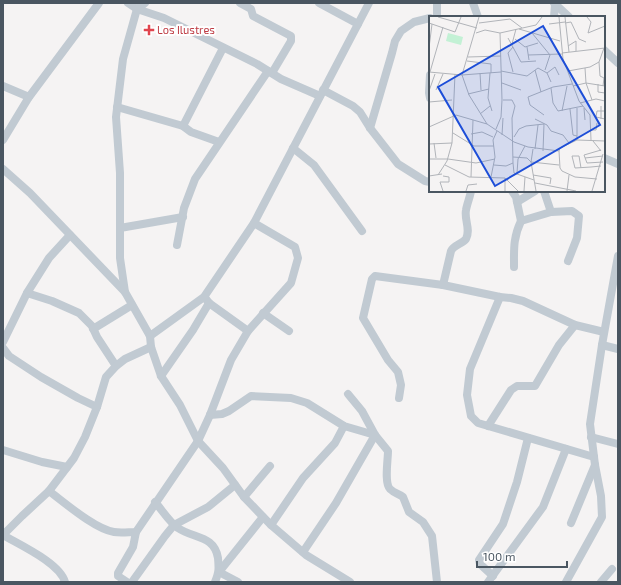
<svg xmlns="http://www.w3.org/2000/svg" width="621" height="585" viewBox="0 0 621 585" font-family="'Exo 2',sans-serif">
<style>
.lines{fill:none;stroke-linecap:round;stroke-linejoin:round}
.minor{stroke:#c1cad2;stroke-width:8}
.health-dot{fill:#e0444e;stroke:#fff;stroke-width:1.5}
.labels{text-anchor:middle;stroke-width:4;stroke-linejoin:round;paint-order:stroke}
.health-label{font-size:11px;fill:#be3a42;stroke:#fff;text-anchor:start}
.inset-road{fill:none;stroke:#b1b4b9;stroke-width:1}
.view{fill:#1d4ed8;fill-opacity:0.15;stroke:#1d4ed8;stroke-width:2}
.inset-edge{fill:none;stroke:#4a5661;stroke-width:2}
</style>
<rect width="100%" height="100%" fill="#f5f3f3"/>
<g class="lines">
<g class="minor">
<path d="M128,3L137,9L164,18L257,64L281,79L320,96"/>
<path d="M240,3L251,9L253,16L291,36V41L272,73"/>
<path d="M319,3L358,24"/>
<path d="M473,3L478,17"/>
<path d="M554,3L569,17"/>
<path d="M437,17V3"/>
<path d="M554,17L555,5"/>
<path d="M604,50L618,63"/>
<path d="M430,75L429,93L430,98"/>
<path d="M3,86L29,97"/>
<path d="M323,90L353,106L360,112L370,128L398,164L425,181L430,182"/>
<path d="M117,107L183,126L191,132L219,142"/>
<path d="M183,126L223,48"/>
<path d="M370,128L392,53L395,41L401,31L414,22L430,18"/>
<path d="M3,140L29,97L99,3"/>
<path d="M293,148L314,165L362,231"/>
<path d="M604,158L618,164"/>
<path d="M3,169L30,193L125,292L150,336L151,347L161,376L180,405L198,441L223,468L244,497L271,525L306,555L350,582"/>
<path d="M512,191L516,197L521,221"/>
<path d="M544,191L551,212"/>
<path d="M517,202L535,191"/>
<path d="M120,228L183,217"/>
<path d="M177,245L184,208L195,179L268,71"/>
<path d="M514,267C514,249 513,238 521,221L551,212L572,211L579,216L577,238L568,261"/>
<path d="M443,285L451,251C454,245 462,244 466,239C471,229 464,220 466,210C467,204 470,197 471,191"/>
<path d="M125,292L120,258V173L116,117L123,59L137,9L145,3"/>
<path d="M27,293L52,301L79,313L92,326L97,337L116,366"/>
<path d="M500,297L470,369L467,395L471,416L478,423L594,457"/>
<path d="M206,299L209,303L248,331"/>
<path d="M263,313L289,331"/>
<path d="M93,329L132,305"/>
<path d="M150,336L204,297L254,223L369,3"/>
<path d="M3,342L27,293L49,258L70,235"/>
<path d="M602,345L618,349"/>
<path d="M3,348L9,356L41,377L78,398L97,407"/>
<path d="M161,376L193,330L209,303"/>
<path d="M348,394L362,411L375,435L388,451C388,460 384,483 390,489C394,493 399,494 403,497L409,512L423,522L432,536L437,582"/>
<path d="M399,398L401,385L398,372L388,360L363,318L372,279L375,276L443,285L500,297L511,298L523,301L575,325L604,332"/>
<path d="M210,415L222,414L229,411L251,396L291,398L307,403L344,426L375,435L336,503L303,552"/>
<path d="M488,426L511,390L517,386H535L559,345L575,325"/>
<path d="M591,437L618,444"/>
<path d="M3,450L42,462L67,467"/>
<path d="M49,491C65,503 95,529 114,532C121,533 129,532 136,532L198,441L210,415L231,360L248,331L291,283L298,258L295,247L254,223"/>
<path d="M244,497L270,466"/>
<path d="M155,502C162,510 170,523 178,528C194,539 214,535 218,558C219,569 219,572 215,582"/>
<path d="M571,523L595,465"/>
<path d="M271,525L303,478L335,443L344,426"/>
<path d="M3,535L22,516L49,491L74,458L85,437L97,407L106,377L116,366L125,359L151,347"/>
<path d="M3,535C20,545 60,563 65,582"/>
<path d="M493,576L480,564L479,560L503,524L517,482L528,438"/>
<path d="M127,582L118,576V573L133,547L136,532"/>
<path d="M132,582L165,536L174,525L208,507L235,485"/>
<path d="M238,582L219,572L263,517"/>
<path d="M488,582L543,507L566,449"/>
<path d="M566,582L602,517L601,496L595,465L590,424L602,345L618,256"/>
<path d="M601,582L612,569"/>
</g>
</g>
<path class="health-dot" d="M147 24h4v4h4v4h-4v4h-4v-4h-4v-4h4z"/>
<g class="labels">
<g class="health-label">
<text x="157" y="34">Los Ilustres</text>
</g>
</g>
<g transform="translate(429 16)">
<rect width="176" height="176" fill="#f5f3f3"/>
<path d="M19,17L34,21L32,29L17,25Z" fill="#c3f1d5"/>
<path class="inset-road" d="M9,1L48,12M50,1L33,59L40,79L58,108M130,1L134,43L150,85L161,99L162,124M136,1L140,36M158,1L162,6L159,17L176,10M0,7L26,16L32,1M50,7L81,3L93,12M136,7L142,6L150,23L157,26M120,8L136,6M90,13L131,25M47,17L56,14L71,17L107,9L113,1M103,17L121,39L116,54M79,22L92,46L107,45M86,23L96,31L109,27M83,28L87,13M139,30L147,25V35M98,31L100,44M0,32L3,8M133,37L176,32M99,39L133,38M39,41L72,40M38,45L62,48V57M156,52L157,67L163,84M106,54L112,76M72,55L98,60L109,52L118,57M139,55L161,51L170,46M0,56L33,59L72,56M1,56L14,11M84,56L79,37L84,31M51,57L52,74M61,57L59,82L63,95M122,66L118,57L126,51L130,59M73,67L92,74M169,68V76L176,77M144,70L157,67L176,70M174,70L175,62L171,60L170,46L175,32M122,72L124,87L129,95L154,90M7,74L14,58M0,75L6,58M39,78L60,73M0,86L23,84M151,87L167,83L176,85M155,92L156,104M141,93L144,119L148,120M133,95L138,70M176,95H168L167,101L176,103M51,98L61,90M115,99L101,89L99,81L124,71L143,68M106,103L118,109L122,115L134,119L140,127M172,103V90M0,111L27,99L58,108L85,126L99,131L130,135M67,113L72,101L73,84L71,17M161,114H167L168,107M24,117L45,130H65M42,118L53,116L64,121M73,119L74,102M85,121L90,113L97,110L115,108L114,135M148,124V92M164,125L172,135M5,127L7,142M0,128L23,127M104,133L102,146L130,149M106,133L109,109M172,134L155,139L158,147L174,146M84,141L98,142L102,146L107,175M156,142L174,140M0,143H19L47,147L66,143M84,147L85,157L105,164M16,149L40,161L76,162L89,175M65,149L77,150L84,147L83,102L86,90L83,84H74M152,152L150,140H143L146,152L162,151L172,150M88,157L89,143L96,130M9,159L18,145L23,127L26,58M104,159L122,162L121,168M0,160L13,158M42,161L44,104M62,161L66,141L64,124L68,115M168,163L146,161L133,155L131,152L130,135L131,132L148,124L176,125M106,167L147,175M14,175L11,166H20V161L14,160M37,175L39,169L48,168M76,175V162M95,175L96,161M138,175L140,159M163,175L174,138"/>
<path class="view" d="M114,10L171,109L66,170L9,71Z"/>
<rect width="176" height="176" class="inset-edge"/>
</g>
<rect width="621" height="585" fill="none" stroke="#4a5661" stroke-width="8"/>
<path d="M477 561v6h90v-6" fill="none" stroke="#4a5661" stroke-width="2"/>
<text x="483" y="561" font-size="12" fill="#4a5661" stroke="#ffffff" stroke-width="3" paint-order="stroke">100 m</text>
</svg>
